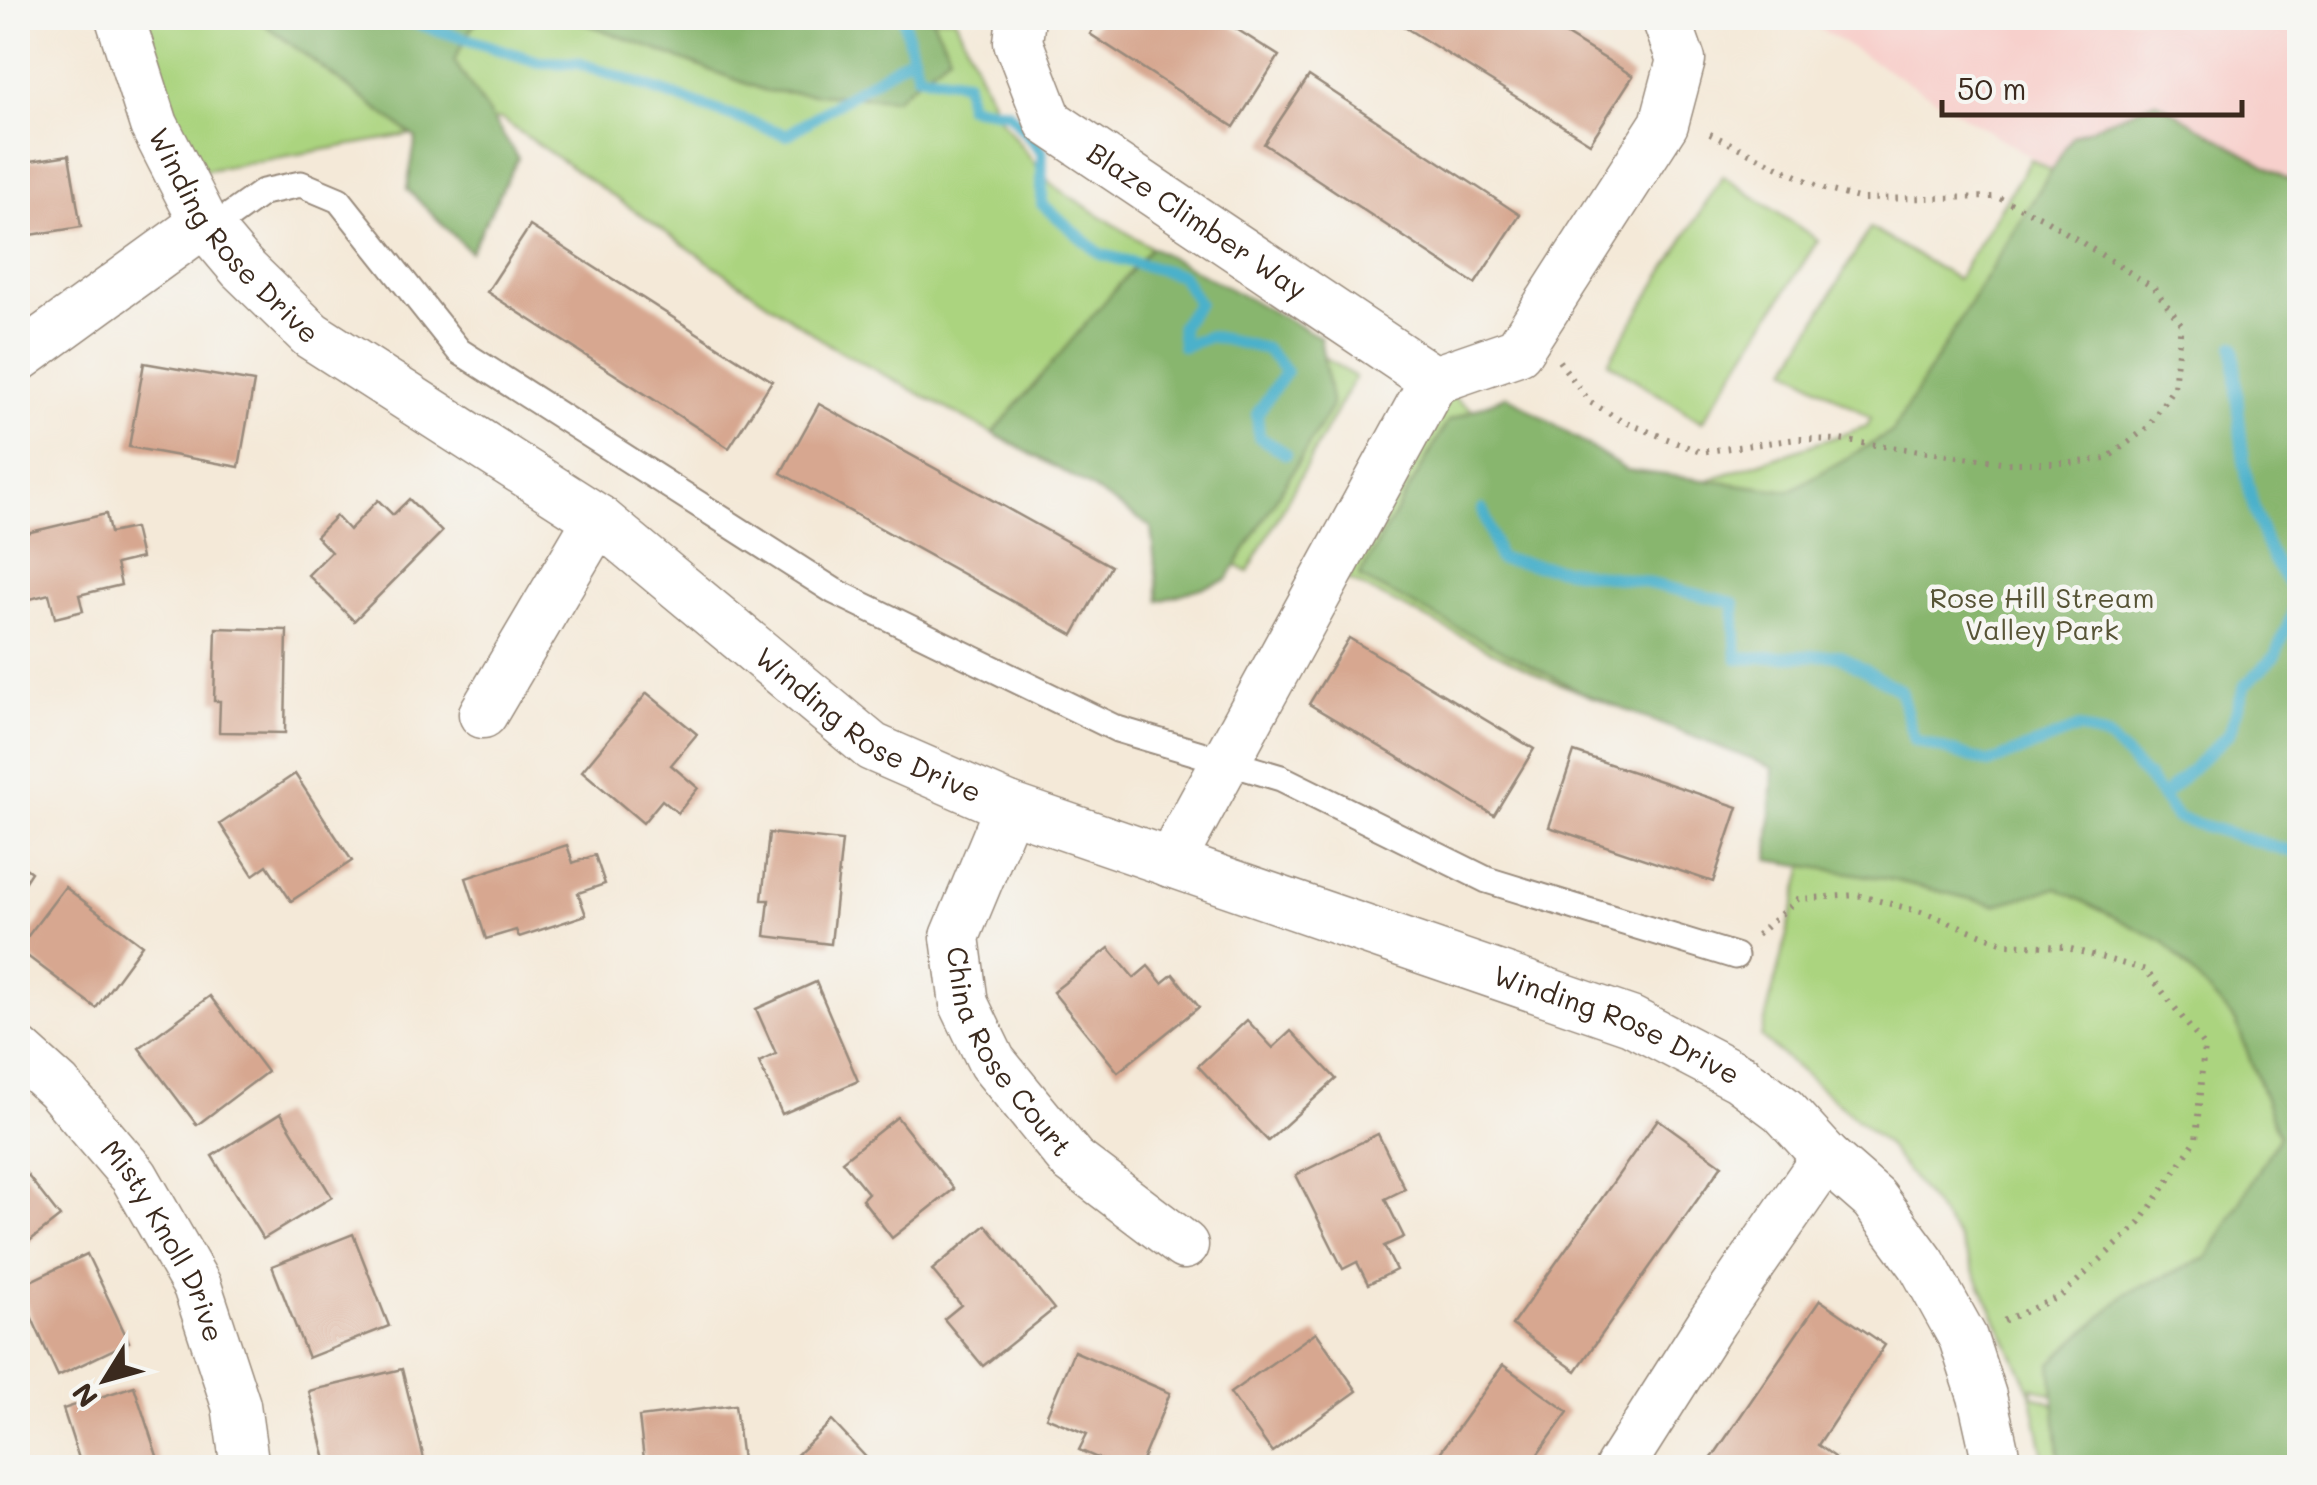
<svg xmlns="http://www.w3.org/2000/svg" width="2317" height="1485" viewBox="0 0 2317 1485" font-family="Mali,sans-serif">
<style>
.built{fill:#f7d0cc}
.green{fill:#abd47f;stroke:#737f4e;stroke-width:2.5}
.forest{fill:#88b66e;stroke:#627046;stroke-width:2.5}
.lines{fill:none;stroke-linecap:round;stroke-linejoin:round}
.stream{stroke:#4cb1cb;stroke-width:12}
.building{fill:#d7a790}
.service-casing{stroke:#988a7b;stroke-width:29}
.minor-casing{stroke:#988a7b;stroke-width:51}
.path{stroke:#988a7b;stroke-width:6;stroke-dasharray:2.5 8;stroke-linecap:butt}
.service{stroke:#fff;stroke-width:25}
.minor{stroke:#fff;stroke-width:48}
.labels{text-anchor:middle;stroke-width:9;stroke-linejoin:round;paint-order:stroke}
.street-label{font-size:28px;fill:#3b2a1e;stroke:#f6f6f2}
.park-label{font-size:28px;fill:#575436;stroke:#f6f6f2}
</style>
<rect width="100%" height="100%" fill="#f6f6f2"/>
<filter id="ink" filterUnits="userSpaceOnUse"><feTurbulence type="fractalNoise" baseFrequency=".01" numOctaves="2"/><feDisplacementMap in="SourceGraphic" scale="20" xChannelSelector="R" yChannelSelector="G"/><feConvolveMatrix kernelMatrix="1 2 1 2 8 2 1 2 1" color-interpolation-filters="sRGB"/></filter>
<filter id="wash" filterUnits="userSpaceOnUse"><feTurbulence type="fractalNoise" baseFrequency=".0048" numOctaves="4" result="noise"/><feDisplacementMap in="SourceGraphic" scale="40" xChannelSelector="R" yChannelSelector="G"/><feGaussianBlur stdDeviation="2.25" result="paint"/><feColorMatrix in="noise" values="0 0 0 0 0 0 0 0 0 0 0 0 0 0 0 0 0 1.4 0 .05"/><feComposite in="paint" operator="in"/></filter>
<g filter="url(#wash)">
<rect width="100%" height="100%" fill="#f4e9d8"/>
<path class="built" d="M1802,18H2299V271L2218,270Z"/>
<g class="green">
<path d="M120,18H955L1000,119L1052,185L1355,377L1248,572L831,346L501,119L178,175Z"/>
<path d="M2031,159L2299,318V1155L2190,1446L2032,1387L2034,1396L2184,1458L2181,1467H2046L2031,1393L1959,1239L1886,1144L1761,1037L1830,762L1615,706L1550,680L1347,579L1445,392L1629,507L1867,426L1871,418L1788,368L1870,228L1957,279Z"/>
<path d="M1723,176L1818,240L1702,422L1608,362Z"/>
</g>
<g class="forest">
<path d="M256,18H482L473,25L454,61L518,158L470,252L407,189L416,138Z"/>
<path d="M570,18H932L950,54L895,99L766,91Z"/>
<path d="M2156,101L2299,186L2300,1443L2290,1467H2060L2051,1363L2127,1293L2207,1258L2279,1136L2236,1022L2164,942L2056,888L1995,905L1893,880L1769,860L1773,768L1590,696L1359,577L1448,421L1507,395L1626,470L1789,491L1892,432L2072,136Z"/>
<path d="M1151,247L1320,337L1332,406L1227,580L1159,601L1151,527L1081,481L993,433Z"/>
</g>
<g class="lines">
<g class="stream">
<path d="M317,18H344"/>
<path d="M400,18L539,62L578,63L787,135L913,55"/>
<path d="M903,18L918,75L966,82L968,106L1008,112L1042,151V204L1100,254L1181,275L1198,303L1181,326L1183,346L1210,336L1266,349L1286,371L1257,414L1259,437L1286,454"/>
<path d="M1483,510L1499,559L1643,582L1734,603L1737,658L1838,655L1900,690L1914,740L1989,763L2079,728L2109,739L2148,779L2177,818L2300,854"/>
<path d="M2162,797L2229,734L2245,685L2275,656L2299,599C2289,583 2277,568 2270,552C2240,488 2239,415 2234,346"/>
</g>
</g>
<g id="blocks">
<g class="building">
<path d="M1100,18H1219L1279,56L1234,127L1090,34Z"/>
<path d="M1390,18H1539L1633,76L1590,143Z"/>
<path d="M1309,76L1520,215L1475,284L1264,144Z"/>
<path d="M69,155L81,227L18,237V163Z"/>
<path d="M530,226L772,381L729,448L487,292Z"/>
<path d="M144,363L254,382L239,467L129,447Z"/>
<path d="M819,404L1111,566L1073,635L781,473Z"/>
<path d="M409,499L442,532L354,621L308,575L331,552L316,536L336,516L349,530L378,500L393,515Z"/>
<path d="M106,514L110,533L134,528L141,558L116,564L121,585L79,595L83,611L55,618L49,594L19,602L18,535Z"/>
<path d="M216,628L287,630L285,733L219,732L220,701H214Z"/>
<path d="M1349,638L1534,749L1494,815L1309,704Z"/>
<path d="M647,693L697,734L671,765L698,788L678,813L662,800L643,823L582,771Z"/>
<path d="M1574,752L1738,807L1713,882L1549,827Z"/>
<path d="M295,774L352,861L291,901L267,865L253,875L220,824Z"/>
<path d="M769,833L842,841L831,944L765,936L769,900H762Z"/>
<path d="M567,845L573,863L595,855L605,884L578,893L586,915L519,937L516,930L486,939L466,878Z"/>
<path d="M18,862L31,872L18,892Z"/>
<path d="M65,887L142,945L96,1008L18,949Z"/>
<path d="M1109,948L1134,978L1148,966L1162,983L1173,974L1199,1007L1118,1072L1053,992Z"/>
<path d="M816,982L858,1081L782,1114L759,1062L776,1054L756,1009Z"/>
<path d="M210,996L267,1072L197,1125L139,1048Z"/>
<path d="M1247,1020L1273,1048L1291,1031L1336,1079L1268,1141L1198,1066Z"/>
<path d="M281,1113L332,1197L263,1239L212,1156Z"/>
<path d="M897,1117L954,1189L892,1238L862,1199L868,1193L842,1161Z"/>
<path d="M1658,1119L1722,1165L1576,1371L1512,1325Z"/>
<path d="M1378,1134L1405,1189L1385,1199L1404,1237L1384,1246L1396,1270L1368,1284L1357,1262L1343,1269L1296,1175Z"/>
<path d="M18,1163L60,1217L18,1250Z"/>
<path d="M986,1225L1054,1309L983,1366L944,1319L961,1305L932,1270Z"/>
<path d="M353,1234L389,1326L308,1358L272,1266Z"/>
<path d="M87,1254L129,1342L58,1376L18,1287Z"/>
<path d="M1820,1300L1885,1345L1818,1445L1835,1457L1828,1468H1705Z"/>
<path d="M1316,1332L1357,1391L1272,1452L1230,1393Z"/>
<path d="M1074,1351L1170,1393L1139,1468H1120L1079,1450L1087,1434L1046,1417Z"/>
<path d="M1503,1365L1568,1412L1528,1468H1429Z"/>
<path d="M402,1369L425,1463L407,1468H328L309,1391Z"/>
<path d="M134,1386L161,1468H82L63,1409Z"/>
<path d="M735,1405L743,1468H645L639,1417Z"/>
<path d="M832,1421L876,1468H783Z"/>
</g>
</g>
</g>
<g filter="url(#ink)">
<use href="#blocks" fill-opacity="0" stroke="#988a7b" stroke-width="2.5"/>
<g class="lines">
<defs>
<path id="service" d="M210,230L263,192L301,184L339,200L459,351L834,591L1117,729L1281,778L1487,880L1735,956"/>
<g id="minor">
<path id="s1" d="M120,18L154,125L204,223L242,268L311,335L598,519L872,747L1009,807L1631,1021L1740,1078L1783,1110L1826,1157L1874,1199L1922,1264L1963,1338L1982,1396L1998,1468"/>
<path id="s2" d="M1021,18L1018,42L1049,122L1434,380L1170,863"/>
<path d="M18,358L204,223"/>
<path d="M1434,380L1518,351L1664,124L1681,60L1666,18"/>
<path d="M483,714L598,519"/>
<path id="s3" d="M1009,807L955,937L964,1004L992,1062L1072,1160L1184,1245"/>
<path id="s4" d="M18,1051L58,1087L134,1176L197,1286L236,1405L245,1468"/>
<path d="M1619,1468L1713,1320L1826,1157"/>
</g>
</defs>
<use href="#service" class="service-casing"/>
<use href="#minor" class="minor-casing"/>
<g class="path">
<path d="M1559,361L1590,402L1620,420L1700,452L1797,439L1839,440L2009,463H2070L2106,459L2147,428L2174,387L2181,324L2154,288L2043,218L1997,197L1862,199L1824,189L1706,132"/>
<path d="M1757,935L1798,899L1857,895L1925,913L2006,944L2064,947L2146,970L2204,1046L2196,1140L2140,1223L2061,1296L2001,1322"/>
</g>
<use href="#service" class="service"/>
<use href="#minor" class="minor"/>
</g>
</g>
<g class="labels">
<g class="street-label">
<text dy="10" stroke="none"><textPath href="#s2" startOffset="288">Blaze Climber Way</textPath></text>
<text dy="10" stroke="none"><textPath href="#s1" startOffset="250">Winding Rose Drive</textPath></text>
<text dy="10" stroke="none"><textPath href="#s1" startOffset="1060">Winding Rose Drive</textPath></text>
<text dy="10" stroke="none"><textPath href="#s1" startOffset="1870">Winding Rose Drive</textPath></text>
<text dy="10" stroke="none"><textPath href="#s3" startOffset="270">China Rose Court</textPath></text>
<text dy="10" stroke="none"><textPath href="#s4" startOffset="242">Misty Knoll Drive</textPath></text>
</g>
<g class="park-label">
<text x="2042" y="608">Rose Hill Stream<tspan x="2042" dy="32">Valley Park</tspan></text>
</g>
</g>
<rect width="2317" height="1485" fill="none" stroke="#f6f6f2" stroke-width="60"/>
<g transform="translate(105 1380) rotate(233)" stroke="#f6f6f2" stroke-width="8" paint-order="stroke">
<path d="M0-8L18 38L0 25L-18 38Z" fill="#3b2a1e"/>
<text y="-15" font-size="28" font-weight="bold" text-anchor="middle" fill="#3b2a1e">N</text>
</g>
<path d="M1942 100v15h300v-15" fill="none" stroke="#3b2a1e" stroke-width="5"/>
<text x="1957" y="100" font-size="30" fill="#3b2a1e" stroke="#f6f6f2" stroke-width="8" paint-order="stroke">50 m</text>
</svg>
